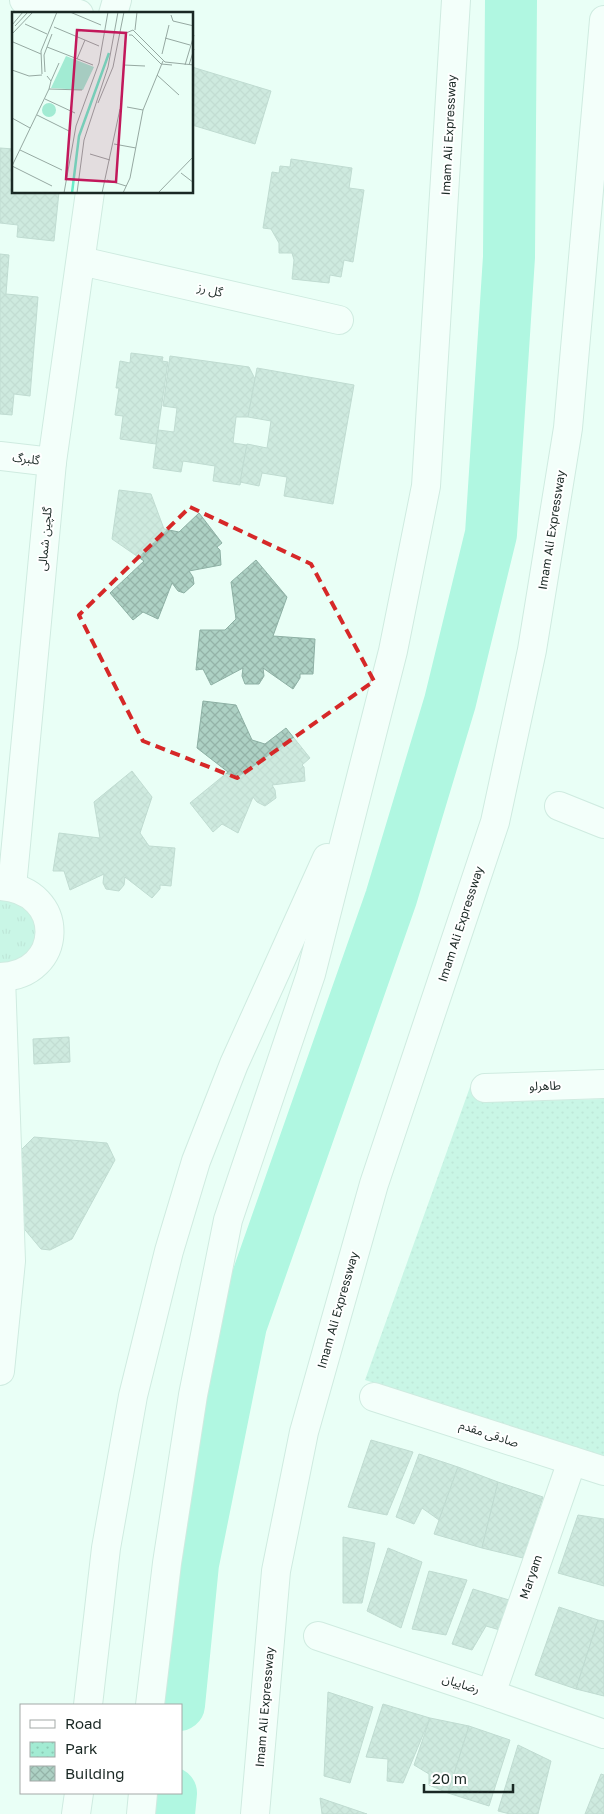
<svg xmlns="http://www.w3.org/2000/svg" width="604" height="1814" viewBox="0 0 604 1814" font-family="'Golos Text','Noto Sans Arabic',sans-serif">
<style>
.grass{fill:url(#grass-tufts)}
.park{fill:url(#park-dots)}
.lines{fill:none;stroke-linecap:round;stroke-linejoin:round}
.river{stroke:#6aedc8;stroke-width:52}
.building{fill:url(#building-cross-hatch);stroke:#8db0a4}
.minor-casing{stroke:#afd3c6;stroke-width:30}
.major-casing{stroke:#afd3c6;stroke-width:30}
.highway-casing{stroke:#afd3c6;stroke-width:30}
.minor{stroke:#fff;stroke-width:28}
.major{stroke:#fff;stroke-width:28}
.highway{stroke:#fff;stroke-width:28}
.marked{fill:none;stroke:#d62828;stroke-width:4;stroke-dasharray:10 6;stroke-linejoin:round}
.labels{text-anchor:middle;stroke-width:4;stroke-linejoin:round;paint-order:stroke}
.street-label{font-size:12px;fill:#1a2824;stroke:#fff}
.inset-river{fill:none;stroke:#6aedc8;stroke-width:2.5}
.inset-road{fill:none;stroke:#96a9a2;stroke-width:1}
.view{fill:#c2185b;fill-opacity:0.15;stroke:#c2185b;stroke-width:2.5}
.inset-edge{fill:none;stroke:#1a2824;stroke-width:2.5}
</style>
<defs>
<pattern id="grass-tufts" width="24" height="20" patternUnits="userSpaceOnUse" patternTransform="scale(1.25)"><rect width="24" height="20" fill="#a2ebd3"/><path d="M3 7l-1-3M5 7V3M7 7l1-3M15 17l-1-3M17 17v-4M19 17l1-3" fill="none" stroke="#8bcab5"/></pattern>
<pattern id="park-dots" width="8" height="8" patternUnits="userSpaceOnUse" patternTransform="scale(1.25)"><rect width="8" height="8" fill="#a2ebd3"/><path d="M2 2h.1M6 6h.1" fill="none" stroke="#8bcab5" stroke-width="1.8" stroke-linecap="round"/></pattern>
<pattern id="building-cross-hatch" width="8" height="8" patternUnits="userSpaceOnUse" patternTransform="scale(1.25)"><rect width="8" height="8" fill="#add1c4"/><path d="M0 0l8 8M0 8l8-8" fill="none" stroke="#94b3a8"/></pattern>
</defs>
<rect width="100%" height="100%" fill="#e9fff6"/>
<path class="grass" d="M4,894L39,920L34,953L0,968V895Z"/>
<path class="park" d="M470,1087L491,1102L604,1099V1458L365,1380Z"/>
<g class="lines">
<g class="river">
<path d="M179,1705L193,1564L241,1325L391,898L450,702L491,534L509,257L511,0"/>
<path d="M169,1814L171,1793"/>
</g>
</g>
<g class="building">
<path d="M192,67L271,91L255,144L192,125Z"/>
<path d="M0,148L14,149V192H59L54,241L17,237L18,225L0,223Z"/>
<path d="M291,159L352,168L349,188L364,190L353,262L344,260L341,277L330,275L329,283L292,279L294,260L292,253H279V243L271,229L263,228L272,172L279,173L280,166L290,167Z"/>
<path d="M0,254L9,255L6,294L38,297L30,396L14,394L12,415L0,414Z"/>
<path d="M131,353L163,357L162,361L168,362L156,444L120,439L123,416L115,415L119,388H116L120,361L130,363Z"/>
<path d="M170,356L249,367L255,379L248,417H236L233,443L247,445L240,485L213,481L215,466L183,461L181,472L153,468L158,430L174,432L177,408L163,406Z"/>
<path d="M257,368L354,385L333,504L284,496L287,477L262,473L259,486L240,482L247,444L267,448L271,421L248,417Z"/>
<path d="M119,490L151,494L164,529L179,532L199,513L222,543L217,547L220,550L221,565L189,571L193,577L194,584L184,593L178,591L172,583L158,619L143,612L133,620L110,593L144,561L112,539Z"/>
<path d="M256,560L287,597L273,636L315,639L313,674H300V678L293,689L263,668L264,676L259,684H245L242,676L243,668L211,685L203,669L196,670L200,630H225L236,619L231,582Z"/>
<path d="M203,701L236,705L252,740L265,744L286,728L310,758L302,765L304,767L305,781L272,785L275,790L276,798L265,806L257,802L253,797L238,833L222,824L213,832L190,803L228,772L197,748Z"/>
<path d="M132,771L152,797L140,833L149,846L175,848L171,886L160,885V889L152,898L125,877L124,885L119,891L106,889L103,883L104,874L70,890L64,871H53L59,833L100,838L94,802Z"/>
<path d="M69,1037L70,1062L34,1064L33,1039Z"/>
<path d="M34,1137L107,1143L115,1160L72,1239L50,1250L41,1249L21,1225L20,1151Z"/>
<path d="M371,1440L413,1452L387,1515L348,1507Z"/>
<path d="M419,1454L458,1467L439,1520L422,1508L414,1524L396,1517Z"/>
<path d="M458,1467L498,1482L482,1548L434,1534Z"/>
<path d="M498,1482L543,1497L523,1558L482,1548Z"/>
<path d="M578,1515L604,1519V1586L558,1573Z"/>
<path d="M343,1537L375,1543L362,1603H343Z"/>
<path d="M388,1548L422,1562L401,1628L367,1611Z"/>
<path d="M429,1571L467,1580L446,1635L412,1629Z"/>
<path d="M473,1589L509,1600L500,1630L486,1626L472,1650L452,1644Z"/>
<path d="M559,1607L598,1620L576,1689L535,1675Z"/>
<path d="M598,1620L604,1621V1696L576,1689Z"/>
<path d="M328,1692L373,1707L350,1783L324,1776Z"/>
<path d="M383,1704L430,1718L403,1783L387,1781L388,1759L366,1757Z"/>
<path d="M430,1718L469,1726L448,1793L429,1785V1774L414,1765Z"/>
<path d="M469,1726L510,1740L489,1806L448,1793Z"/>
<path d="M518,1745L551,1761L538,1814H510L498,1811Z"/>
<path d="M601,1774L604,1775V1814H585Z"/>
<path d="M320,1798L367,1814H322Z"/>
</g>
<g class="lines">
<defs>
<g id="minor">
<path d="M24,0L79,14"/>
<path d="M81,261L339,320"/>
<path d="M0,456L52,462"/>
<path d="M559,806L604,824"/>
<path d="M485,1088L604,1084"/>
<path d="M374,1397L604,1471"/>
<path d="M318,1636L491,1694L604,1734"/>
<path d="M491,1694L572,1461"/>
</g>
<g id="major">
<path d="M113,14L117,0"/>
<path d="M0,886C68,890 64,976 0,977"/>
<path d="M12,887L52,462L90,192"/>
<path d="M0,1371L11,1261L1,977"/>
</g>
<g id="highway">
<path d="M88,1705L106,1548L133,1396L169,1251L196,1161L234,1064L327,858"/>
<path d="M150,1705L167,1563L193,1395L228,1220L311,974L393,651L426,486L456,0"/>
<path d="M76,1814L79,1793"/>
<path d="M141,1814L143,1793"/>
<path d="M255,1814L276,1571L304,1432L374,1184L495,822L532,650L568,428L604,20"/>
</g>
</defs>
<use href="#minor" class="minor-casing"/>
<use href="#major" class="major-casing"/>
<use href="#highway" class="highway-casing"/>
<use href="#minor" class="minor"/>
<use href="#major" class="major"/>
<use href="#highway" class="highway"/>
</g>
<path d="M0 0H604V1814H0ZM190,507L311,564L374,681L237,778L143,741L79,615Z" fill="#e9fff6" fill-opacity=".55" fill-rule="evenodd"/>
<path class="marked" d="M190,507L311,564L374,681L237,778L143,741L79,615Z"/>
<g class="labels">
<g class="street-label">
<text transform="translate(449 135) rotate(-87)" y="4">Imam Ali Expressway</text>
<text transform="translate(210 290) rotate(13)" y="4">گل رز</text>
<text transform="translate(26 459) rotate(7)" y="4">گلبرگ</text>
<text transform="translate(552 530) rotate(-81)" y="4">Imam Ali Expressway</text>
<text transform="translate(45 539) rotate(-85)" y="4">گلچین شمالی</text>
<text transform="translate(461 924) rotate(-72)" y="4">Imam Ali Expressway</text>
<text transform="translate(545 1086) rotate(-2)" y="4">طاهرلو</text>
<text transform="translate(338 1310) rotate(-74)" y="4">Imam Ali Expressway</text>
<text transform="translate(489 1434) rotate(18)" y="4">صادقی مقدم</text>
<text transform="translate(531 1577) rotate(-71)" y="4">Maryam</text>
<text transform="translate(461 1684) rotate(18)" y="4">رضاییان</text>
<text transform="translate(265 1707) rotate(-85)" y="4">Imam Ali Expressway</text>
</g>
</g>
<g transform="translate(12 12)">
<rect width="181" height="181" fill="#e9fff6"/>
<path d="M54,44L82,55L71,78L39,76ZM30 98a7 7 0 1 1 14 0a7 7 0 1 1-14 0Z" fill="#a2ebd3"/>
<path class="inset-river" d="M60,181L67,124L97,41"/>
<path class="inset-road" d="M58,0L89,13M159,3L161,9L182,14M13,12L35,22M0,13L11,0M3,14L16,0M42,15L87,34M123,18L125,0M114,21L121,18L153,50L182,53M0,22L21,0M117,23H120L149,52L160,53M153,26L178,33M1,30L29,42M35,35L81,53M150,42L157,13M65,47L73,28M112,53L133,54M173,53L182,23M177,53L182,37M0,58L17,64L30,63M33,60L32,43L40,22M30,62L29,39L45,0M145,63L167,83M39,69L47,51M37,77L70,78M33,87L63,101M109,90L114,21M86,91L101,55L112,0M115,95L131,98M25,103L57,119M0,106L18,116M102,132L124,136M8,138L50,158M78,142L98,148M0,154L40,174M0,154L37,77L39,69L35,64M169,161L182,171M95,168L114,174M52,181L64,114L87,51L96,0M65,181L72,128L96,55L106,0M90,181L108,97M111,181L118,166L131,98L151,49M146,181L182,144"/>
<path class="view" d="M65,18L114,21L104,170L54,167Z"/>
<rect width="181" height="181" class="inset-edge"/>
</g>
<rect x="20" y="1704" width="162" height="90" fill="#ffffff" stroke="#a3a9a7"/>
<rect x="30" y="1720" width="25" height="8" fill="#ffffff" stroke="#a3a9a7"/>
<text x="65" y="1729" font-size="15" fill="#1a2824">Road</text>
<rect x="30" y="1742" width="25" height="15" fill="url(#park-dots)" stroke="#a3a9a7"/>
<text x="65" y="1754" font-size="15" fill="#1a2824">Park</text>
<rect x="30" y="1766" width="25" height="15" fill="url(#building-cross-hatch)" stroke="#a3a9a7"/>
<text x="65" y="1779" font-size="15" fill="#1a2824">Building</text>
<path d="M424 1784v8h89v-8" fill="none" stroke="#1a2824" stroke-width="2.5"/>
<text x="432" y="1784" font-size="15" fill="#1a2824" stroke="#ffffff" stroke-width="4" paint-order="stroke">20 m</text>
</svg>
